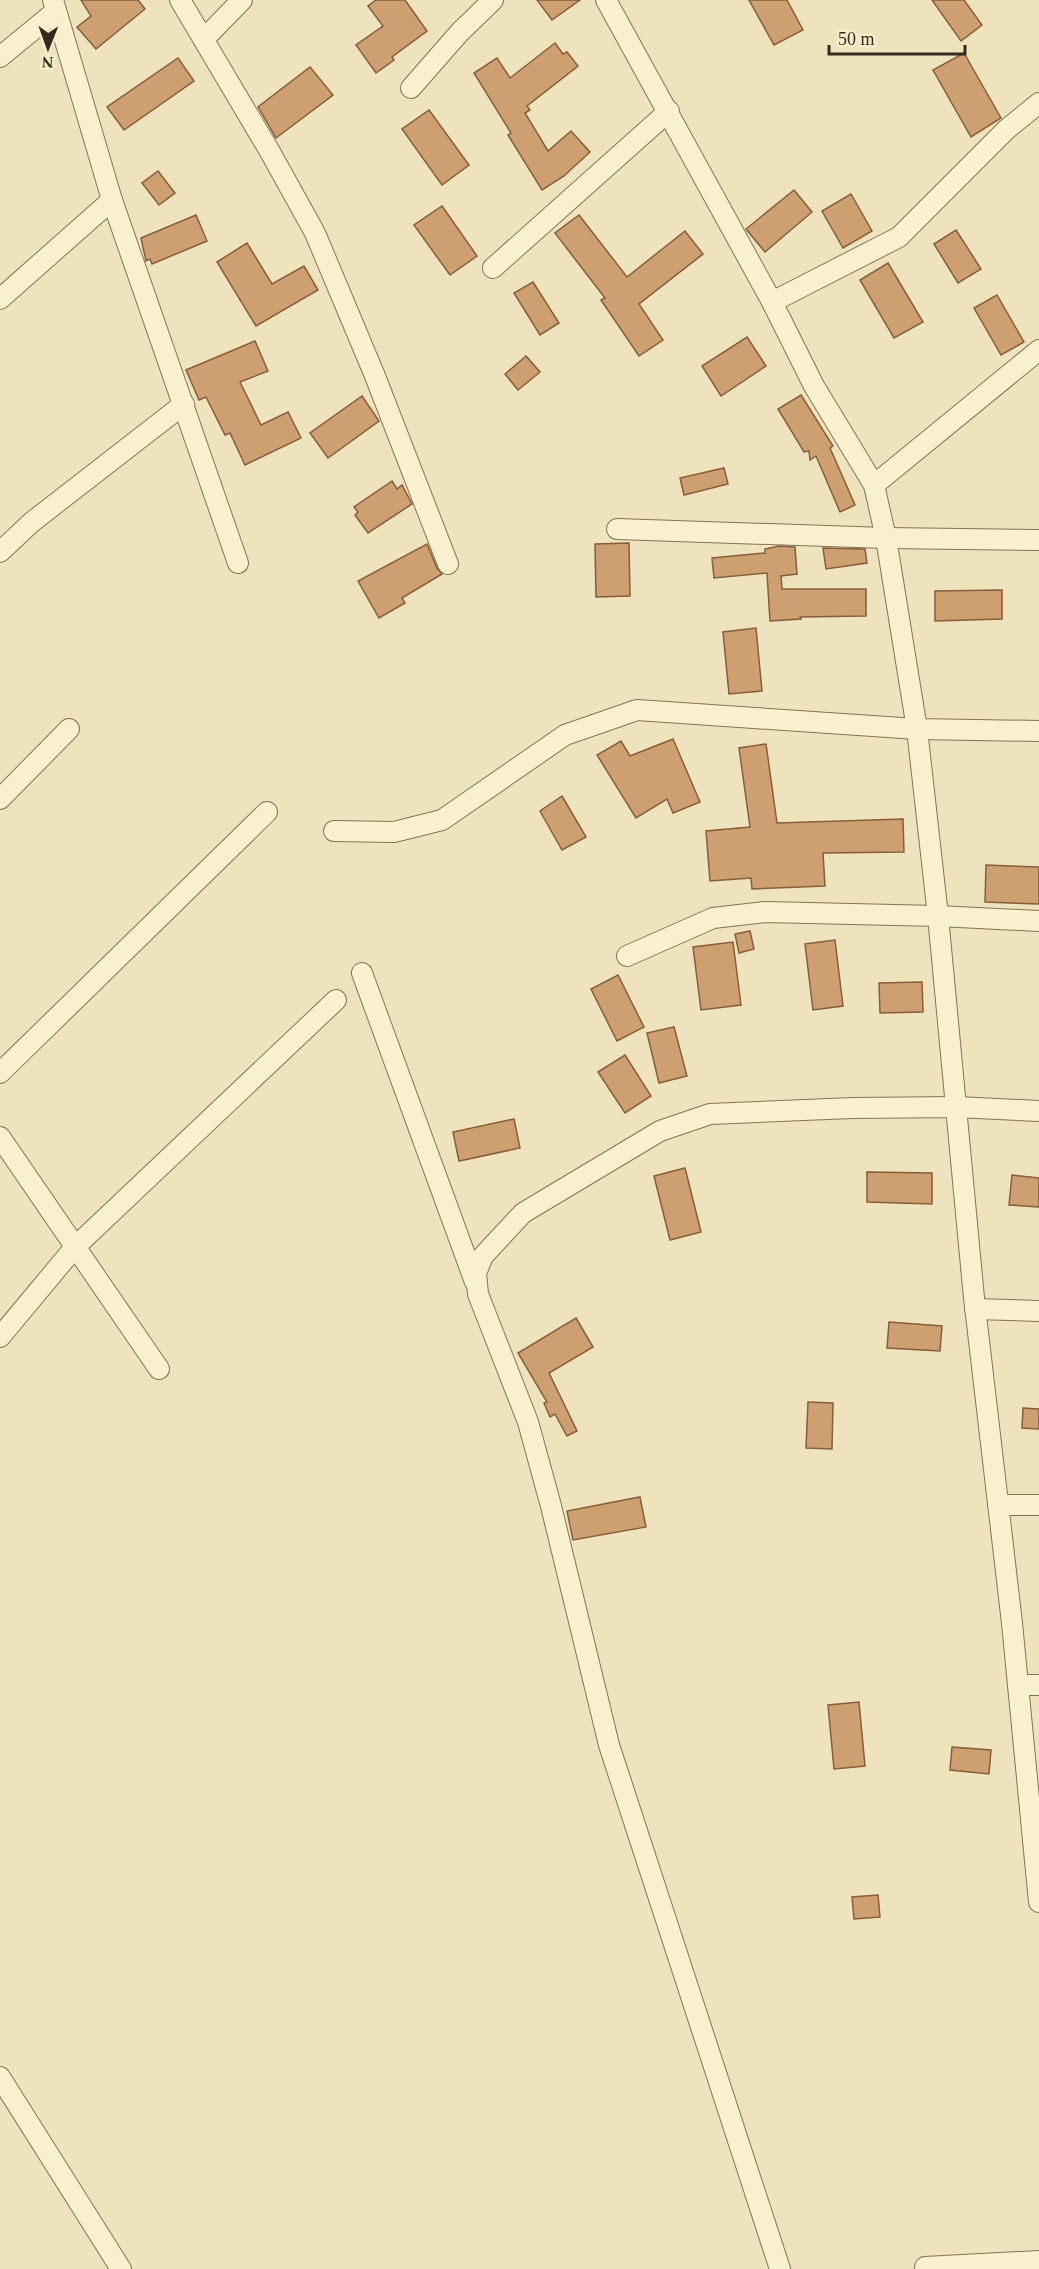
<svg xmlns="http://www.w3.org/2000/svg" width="1039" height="2269" viewBox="0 0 1039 2269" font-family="'Times New Roman',serif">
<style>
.building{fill:#ce9f71;stroke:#865e3b;stroke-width:1.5}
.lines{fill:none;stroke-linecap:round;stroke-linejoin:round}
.minor-casing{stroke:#867356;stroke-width:22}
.minor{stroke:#f9f0cf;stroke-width:20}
</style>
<rect width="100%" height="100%" fill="#eee3bc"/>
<g class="building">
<path d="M81,0H138L145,9L96,49L77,27L91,16Z"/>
<path d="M376,0H405L427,31L392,57L394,60L376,73L356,45L383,26L368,6Z"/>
<path d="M537,0H580L552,20Z"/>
<path d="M749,0H787L803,30L774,45Z"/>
<path d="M932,0H964L982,25L961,41Z"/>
<path d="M555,43L563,54L567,52L578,66L527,106L530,110L525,113L548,151L571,131L590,152L564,176L542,190L508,135L511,133L474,73L497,58L510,78Z"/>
<path d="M964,53L1001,118L971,137L933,70Z"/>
<path d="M178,58L194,81L124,130L107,107Z"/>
<path d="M310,67L333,95L276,138L258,107Z"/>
<path d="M429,110L469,165L442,185L402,129Z"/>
<path d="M158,171L175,193L159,205L142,183Z"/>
<path d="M794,190L812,212L765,252L746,229Z"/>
<path d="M851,194L872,231L843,248L822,211Z"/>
<path d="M442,206L477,256L450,275L414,225Z"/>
<path d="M196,215L207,241L152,264L150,259L146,261L141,238Z"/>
<path d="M579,215L627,277L685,231L703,254L639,304L663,340L639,356L601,300L605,298L555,233Z"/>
<path d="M956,230L981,269L958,283L934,244Z"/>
<path d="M247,243L272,284L304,266L318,290L256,326L217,262Z"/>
<path d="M888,263L923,322L894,338L860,280Z"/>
<path d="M533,282L559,323L540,335L514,293Z"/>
<path d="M997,295L1024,342L1001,355L974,308Z"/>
<path d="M747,337L766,366L721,396L702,366Z"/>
<path d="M255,341L268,371L240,382L261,425L288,412L301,438L245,465L230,433L225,435L206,397L199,400L186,370Z"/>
<path d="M526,356L540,372L518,390L505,374Z"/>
<path d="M801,395L833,446L830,448L855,505L840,512L816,456L810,460L809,451L804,452L778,409Z"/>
<path d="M362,396L379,421L328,458L310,433Z"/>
<path d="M724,468L728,484L684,495L680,478Z"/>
<path d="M392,481L397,489L402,485L412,504L368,533L355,515L358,512L354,507Z"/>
<path d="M629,543L630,596L596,597L595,544Z"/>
<path d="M427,544L437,568L442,574L402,598L405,603L379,618L358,581Z"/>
<path d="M779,546L795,547L797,574L781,576L782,589H866V616L800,617L801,619L770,621L767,573L714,578L712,558L765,553V549Z"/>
<path d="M823,548L865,549L867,563L826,569Z"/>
<path d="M1002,590V619L935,621V591Z"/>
<path d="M756,628L762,691L729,694L723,632Z"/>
<path d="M673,739L700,802L673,813L667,799L636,818L597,755L621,741L630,756Z"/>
<path d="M766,744L777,823L903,819L904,852L823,853L825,886L752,889L751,878L710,881L706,831L750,827L739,748Z"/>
<path d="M562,796L586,837L562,850L540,811Z"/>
<path d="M986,865L1039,867V904L985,902Z"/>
<path d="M750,931L754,949L739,953L735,934Z"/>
<path d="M835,940L843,1006L813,1010L805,944Z"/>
<path d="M733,942L741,1005L701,1010L693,947Z"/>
<path d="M618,975L644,1027L617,1041L591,989Z"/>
<path d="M922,982L923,1012L880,1013L879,983Z"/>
<path d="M674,1027L687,1076L659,1083L647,1033Z"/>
<path d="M625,1055L651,1096L625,1113L598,1072Z"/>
<path d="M514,1119L520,1148L459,1161L453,1132Z"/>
<path d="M685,1168L701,1232L670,1240L654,1176Z"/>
<path d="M867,1172L932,1173V1204L867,1202Z"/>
<path d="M1012,1175L1039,1178V1207L1009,1205Z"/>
<path d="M576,1318L593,1347L549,1373L577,1431L567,1436L555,1414L550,1417L544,1403L547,1402L518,1353Z"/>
<path d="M889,1322L942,1326L940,1351L887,1348Z"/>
<path d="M808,1402L833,1403L832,1449L806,1448Z"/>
<path d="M1023,1408L1039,1409V1429L1022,1428Z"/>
<path d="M640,1497L646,1527L573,1540L567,1511Z"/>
<path d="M859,1702L865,1766L834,1769L828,1705Z"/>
<path d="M952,1747L991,1750L989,1774L950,1770Z"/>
<path d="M878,1895L880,1917L854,1919L852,1897Z"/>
</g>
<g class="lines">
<defs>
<g id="minor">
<path d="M53,0L112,200L238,563"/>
<path d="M180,0L269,150L315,233L375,376L448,564"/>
<path d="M606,0L772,302L814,386L874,485L886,538L917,729L938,916L974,1298L1012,1623L1039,1902"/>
<path d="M204,39L242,0"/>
<path d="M0,57L56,11"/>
<path d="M411,88L460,32L493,0"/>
<path d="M493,268L669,111"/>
<path d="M0,299L112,200"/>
<path d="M772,302L899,237L1007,129L1039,103"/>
<path d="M874,485L1039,350"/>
<path d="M617,529L886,538L1039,540"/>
<path d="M0,552L32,522L184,404"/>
<path d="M0,799L69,729"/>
<path d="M334,831L394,832L442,820L565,735L637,710L917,729L1039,731"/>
<path d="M627,956L713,918L765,912L938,916L1039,921"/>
<path d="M362,973L475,1282"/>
<path d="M0,1073L267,812"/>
<path d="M0,1137L159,1369"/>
<path d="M975,1309L1039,1311"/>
<path d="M0,1337L75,1247L336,1000"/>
<path d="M998,1505H1039"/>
<path d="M1018,1685H1039"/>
<path d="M0,2077L121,2269"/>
<path d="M925,2267L1039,2261"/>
<path d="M780,2269L609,1745L551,1506L528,1422L478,1294L476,1273L483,1256L523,1213L660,1131L710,1114L852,1108L957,1107L1039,1111"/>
</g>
</defs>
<use href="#minor" class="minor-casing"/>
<use href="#minor" class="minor"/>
</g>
<g transform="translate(48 48) rotate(181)" stroke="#f6edcc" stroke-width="4.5" paint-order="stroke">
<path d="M0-4.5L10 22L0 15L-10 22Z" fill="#352a1b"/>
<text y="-9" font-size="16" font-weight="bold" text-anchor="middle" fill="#352a1b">N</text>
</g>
<path d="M829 45v9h136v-9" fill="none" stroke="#352a1b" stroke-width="3"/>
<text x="838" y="45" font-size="18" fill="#352a1b" stroke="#f6edcc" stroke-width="4.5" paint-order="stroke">50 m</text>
</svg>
